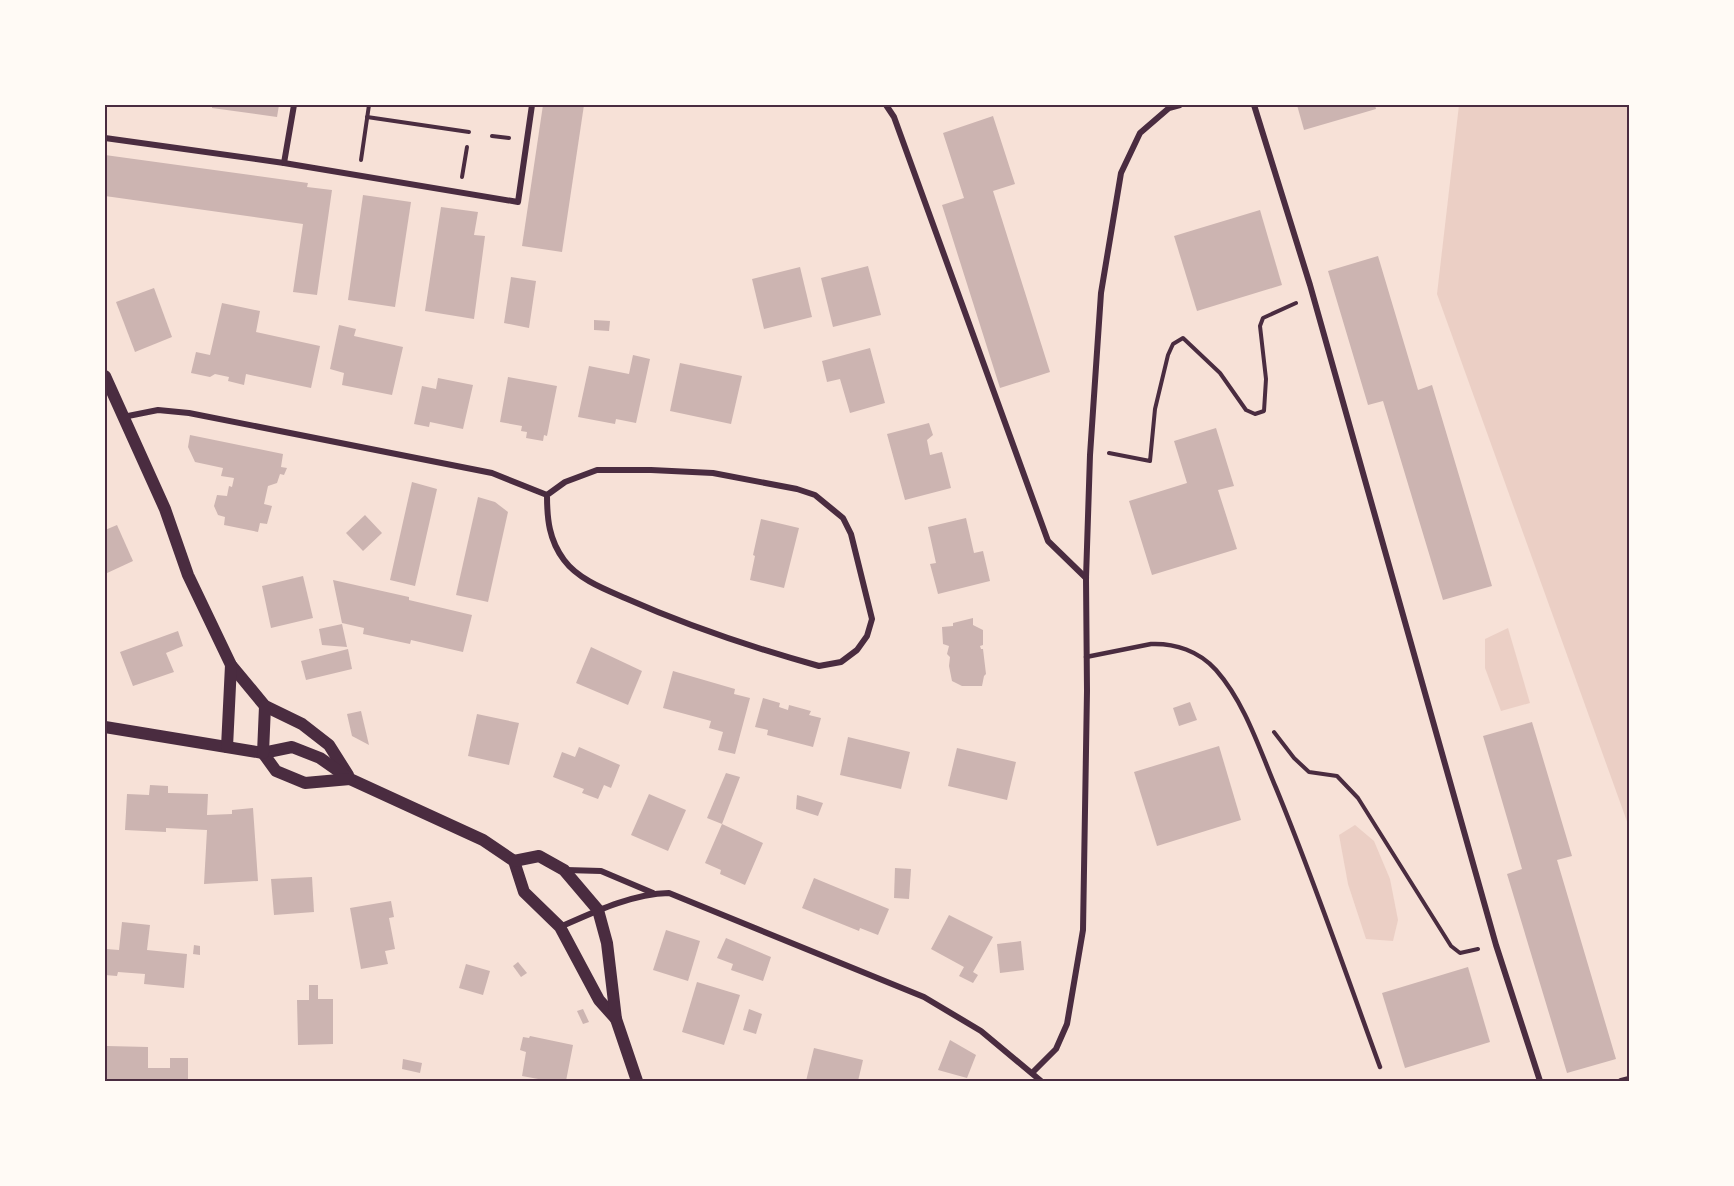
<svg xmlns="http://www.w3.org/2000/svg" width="1734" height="1186" viewBox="0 0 1734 1186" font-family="Mulish,sans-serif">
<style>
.green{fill:#ebcfc5}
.building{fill:#ccb4b1}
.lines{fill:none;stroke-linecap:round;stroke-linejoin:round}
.path{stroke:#4a2c40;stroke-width:4}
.service{stroke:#4a2c40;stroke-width:4.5}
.minor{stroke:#4a2c40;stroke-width:6}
.secondary{stroke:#4a2c40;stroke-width:12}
.neatline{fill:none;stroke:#4a2c40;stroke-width:2}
</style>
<rect width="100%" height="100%" fill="#f7e1d7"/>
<g class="green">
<path d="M1459,105H1629V827L1437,294Z"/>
<path d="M1508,628L1530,703L1501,711L1485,668V639Z"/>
<path d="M1355,825L1374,841L1390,879L1398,920L1393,941L1366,939L1348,884L1339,835Z"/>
</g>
<g class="building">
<path d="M212,105H279L277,117L212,108Z"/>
<path d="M543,105H584L562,252L522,246Z"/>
<path d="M1297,105H1375L1376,109L1304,130Z"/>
<path d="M993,116L1015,184L993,191L1050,372L1000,388L942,205L964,198L943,133Z"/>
<path d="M105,155L308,183L307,187L332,190L317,295L293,292L303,224L105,196Z"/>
<path d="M363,195L411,202L395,307L348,300Z"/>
<path d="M441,207L478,212L474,235L485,236L474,319L425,311Z"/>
<path d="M1260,210L1282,285L1197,311L1174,236Z"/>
<path d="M1378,256L1418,390L1432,385L1492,586L1443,600L1383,401L1368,405L1328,271Z"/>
<path d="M868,266L881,315L833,327L821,278Z"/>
<path d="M800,267L812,317L764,329L752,279Z"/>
<path d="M511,277L536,281L529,328L504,323Z"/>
<path d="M154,288L172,337L135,352L116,302Z"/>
<path d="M222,303L260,311L256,332L320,346L311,388L246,374L244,385L228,381L229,377L215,374L210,377L191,373L196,352L210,355Z"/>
<path d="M594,320L610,321L609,331L594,330Z"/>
<path d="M339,325L356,329L354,336L403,347L392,395L342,385L344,373L330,369Z"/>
<path d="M870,348L885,403L850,413L840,379L827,382L822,361Z"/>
<path d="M633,355L650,359L636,423L616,419L615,424L578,417L589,366L629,374Z"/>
<path d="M680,363L742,376L731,424L670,411Z"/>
<path d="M508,377L557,386L547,436L544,435L543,441L526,438L527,432L521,431L522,426L500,422Z"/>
<path d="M438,378L473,385L463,429L430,422L429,427L414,424L422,386L436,389Z"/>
<path d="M929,423L933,435L927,440L930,455L942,452L951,488L905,500L887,434Z"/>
<path d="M1216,428L1234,486L1218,490L1237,549L1152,575L1129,501L1187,483L1174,441Z"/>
<path d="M190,435L283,454L281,467L287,468L284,475L280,474L277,483L268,486L264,504L272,506L267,524L260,523L258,532L224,525L225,517L218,515L214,506L217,495L227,496L229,486L232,487L234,478L221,476L223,468L195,462L188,447Z"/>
<path d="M412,482L437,489L415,586L390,580Z"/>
<path d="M478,497L495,502L508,512L488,602L456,595Z"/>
<path d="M365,515L382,533L363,551L346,533Z"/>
<path d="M966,518L974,553L983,551L990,581L938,594L930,564L936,563L928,527Z"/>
<path d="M761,519L799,528L784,588L750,580L755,556L753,555Z"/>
<path d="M117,525L133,561L105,574V530Z"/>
<path d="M303,576L313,618L271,628L262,586Z"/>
<path d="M333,580L409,597V600L472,615L463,652L411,640L410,644L363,634L364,628L342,623Z"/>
<path d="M973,618V625L983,630V645L980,646L981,649H983L986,674L984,676L982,686H962L952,681L949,666L950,657L947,654L949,646L943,644L942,627L953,626V623Z"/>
<path d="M342,624L347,647L322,645L319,629Z"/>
<path d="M178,631L183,646L166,653L174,672L133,686L120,652Z"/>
<path d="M591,647L642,671L628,705L576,683Z"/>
<path d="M348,649L352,669L306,680L301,661Z"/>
<path d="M673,671L735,689L734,694L750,698L735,754L718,750L723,732L709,728L711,721L663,708Z"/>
<path d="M763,698L780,703L779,707L788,710L789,705L811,711L809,715L821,718L813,747L767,735L768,730L755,727Z"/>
<path d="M1190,702L1197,720L1179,726L1173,708Z"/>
<path d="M361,711L369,745L352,736L347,714Z"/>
<path d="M477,714L519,723L509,765L468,756Z"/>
<path d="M1532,722L1572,856L1557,860L1616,1059L1567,1073L1507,874L1522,869L1483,736Z"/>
<path d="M848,737L910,752L901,789L840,775Z"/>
<path d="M1219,746L1241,820L1157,846L1134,772Z"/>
<path d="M579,747L620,765L611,788L604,785L598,799L582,793L584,789L553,777L562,752L575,757Z"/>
<path d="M957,748L1016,762L1007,800L948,786Z"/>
<path d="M726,773L740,777L722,824L707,818Z"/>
<path d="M150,785L168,786V793L208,794L207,815L232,814V810L253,808L258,881L204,884L207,830L166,828V832L125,830L127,794L149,795Z"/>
<path d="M649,794L686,810L668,851L631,835Z"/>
<path d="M797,795L823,803L818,816L796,809Z"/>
<path d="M722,824L763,843L745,885L720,874L721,870L705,863Z"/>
<path d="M895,868L911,869L909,899L894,898Z"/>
<path d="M312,877L314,912L274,915L271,879Z"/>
<path d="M814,878L889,909L878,935L860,928L859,931L802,908Z"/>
<path d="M391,901L394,917L389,918L395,949L385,951L388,964L361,969L350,908Z"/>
<path d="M949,915L993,937L973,972L978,975L973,983L959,976L964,967L931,949Z"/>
<path d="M122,922L150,925L147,950L187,954L184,988L144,984L145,974L118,972L117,976L105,975L106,949L119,950Z"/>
<path d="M666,930L700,941L688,981L653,970Z"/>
<path d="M726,938L771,957L763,981L731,970L733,964L717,958Z"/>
<path d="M1021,941L1024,970L1000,973L997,944Z"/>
<path d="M194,945L200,946V955L193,954Z"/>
<path d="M518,962L527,973L521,977L513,966Z"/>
<path d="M466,964L490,971L483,995L459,988Z"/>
<path d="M1468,967L1490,1042L1405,1068L1382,993Z"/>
<path d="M697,982L740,995L724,1045L682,1032Z"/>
<path d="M309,985H318V999H333V1044L298,1045L297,1000H309Z"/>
<path d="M583,1009L589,1022L583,1024L577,1011Z"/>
<path d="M749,1009L762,1014L756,1034L743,1030Z"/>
<path d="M530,1036L573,1045L566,1081H549L522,1076L526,1052L520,1050L523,1037L529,1038Z"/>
<path d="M950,1040L976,1055L967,1078L938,1070Z"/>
<path d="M107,1046L148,1047V1068H170V1058H188V1081H107Z"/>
<path d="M814,1048L863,1060L858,1081H806Z"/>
<path d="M403,1059L422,1063L420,1073L402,1069Z"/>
</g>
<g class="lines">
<g class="path">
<path d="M367,117L469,132"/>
<path d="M492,136L509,138"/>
<path d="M361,160L369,105"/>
<path d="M462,177L467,147"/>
<path d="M1109,453L1150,461L1155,409L1168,355L1173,344L1183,338L1220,373L1246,410L1255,414L1264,411L1266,379L1260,326L1263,318L1296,303"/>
<path d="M1274,732L1294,758L1309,772L1337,776L1358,798L1451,946L1460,953L1478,949"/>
</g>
<path class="service" d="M1086,657L1151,644C1175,643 1199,651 1216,670C1245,703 1259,748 1276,788C1314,880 1346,974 1380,1067"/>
<g class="minor">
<path d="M886,105L894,117L1048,541L1086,578"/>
<path d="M1254,105L1310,285L1496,945L1540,1081"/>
<path d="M105,138L284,163L518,202L532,105"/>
<path d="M284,163L294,105"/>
<path d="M123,417L158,410L189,413L492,473L547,495"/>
<path d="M597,470H651L713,473L797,489L815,495L843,518L851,534L872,619L867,636L857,650L841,662L819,666C754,648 688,626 625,598C604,589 578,579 564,560C549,540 547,519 547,495L565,482Z"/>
<path d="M566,870L601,871L653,893"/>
<path d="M560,927C594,912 631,894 669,893L924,997L981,1031L1041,1081"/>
<path d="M1032,1073L1056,1049L1067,1024L1083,930L1087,691L1086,578L1090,455L1101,293L1121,173L1140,133L1169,108L1180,105"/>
<path d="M1621,1081L1629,1079"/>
</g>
<g class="secondary">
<path d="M105,376L165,509L188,575L231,665L265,706L302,724L329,745L348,775"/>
<path d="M105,727L263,753L292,747L320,758L350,779L483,840L514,861L524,892L560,927L599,1000L616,1019"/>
<path d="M227,747L231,665"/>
<path d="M263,753L276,771L305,783L350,779"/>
<path d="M263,753L265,706"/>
<path d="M514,861L539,856L564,870L598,910L607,943L616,1019L637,1081"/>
</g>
</g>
<rect width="1734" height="1186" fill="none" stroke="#fffaf5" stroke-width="213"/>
<rect x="106" y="106" width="1522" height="974" class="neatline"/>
</svg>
